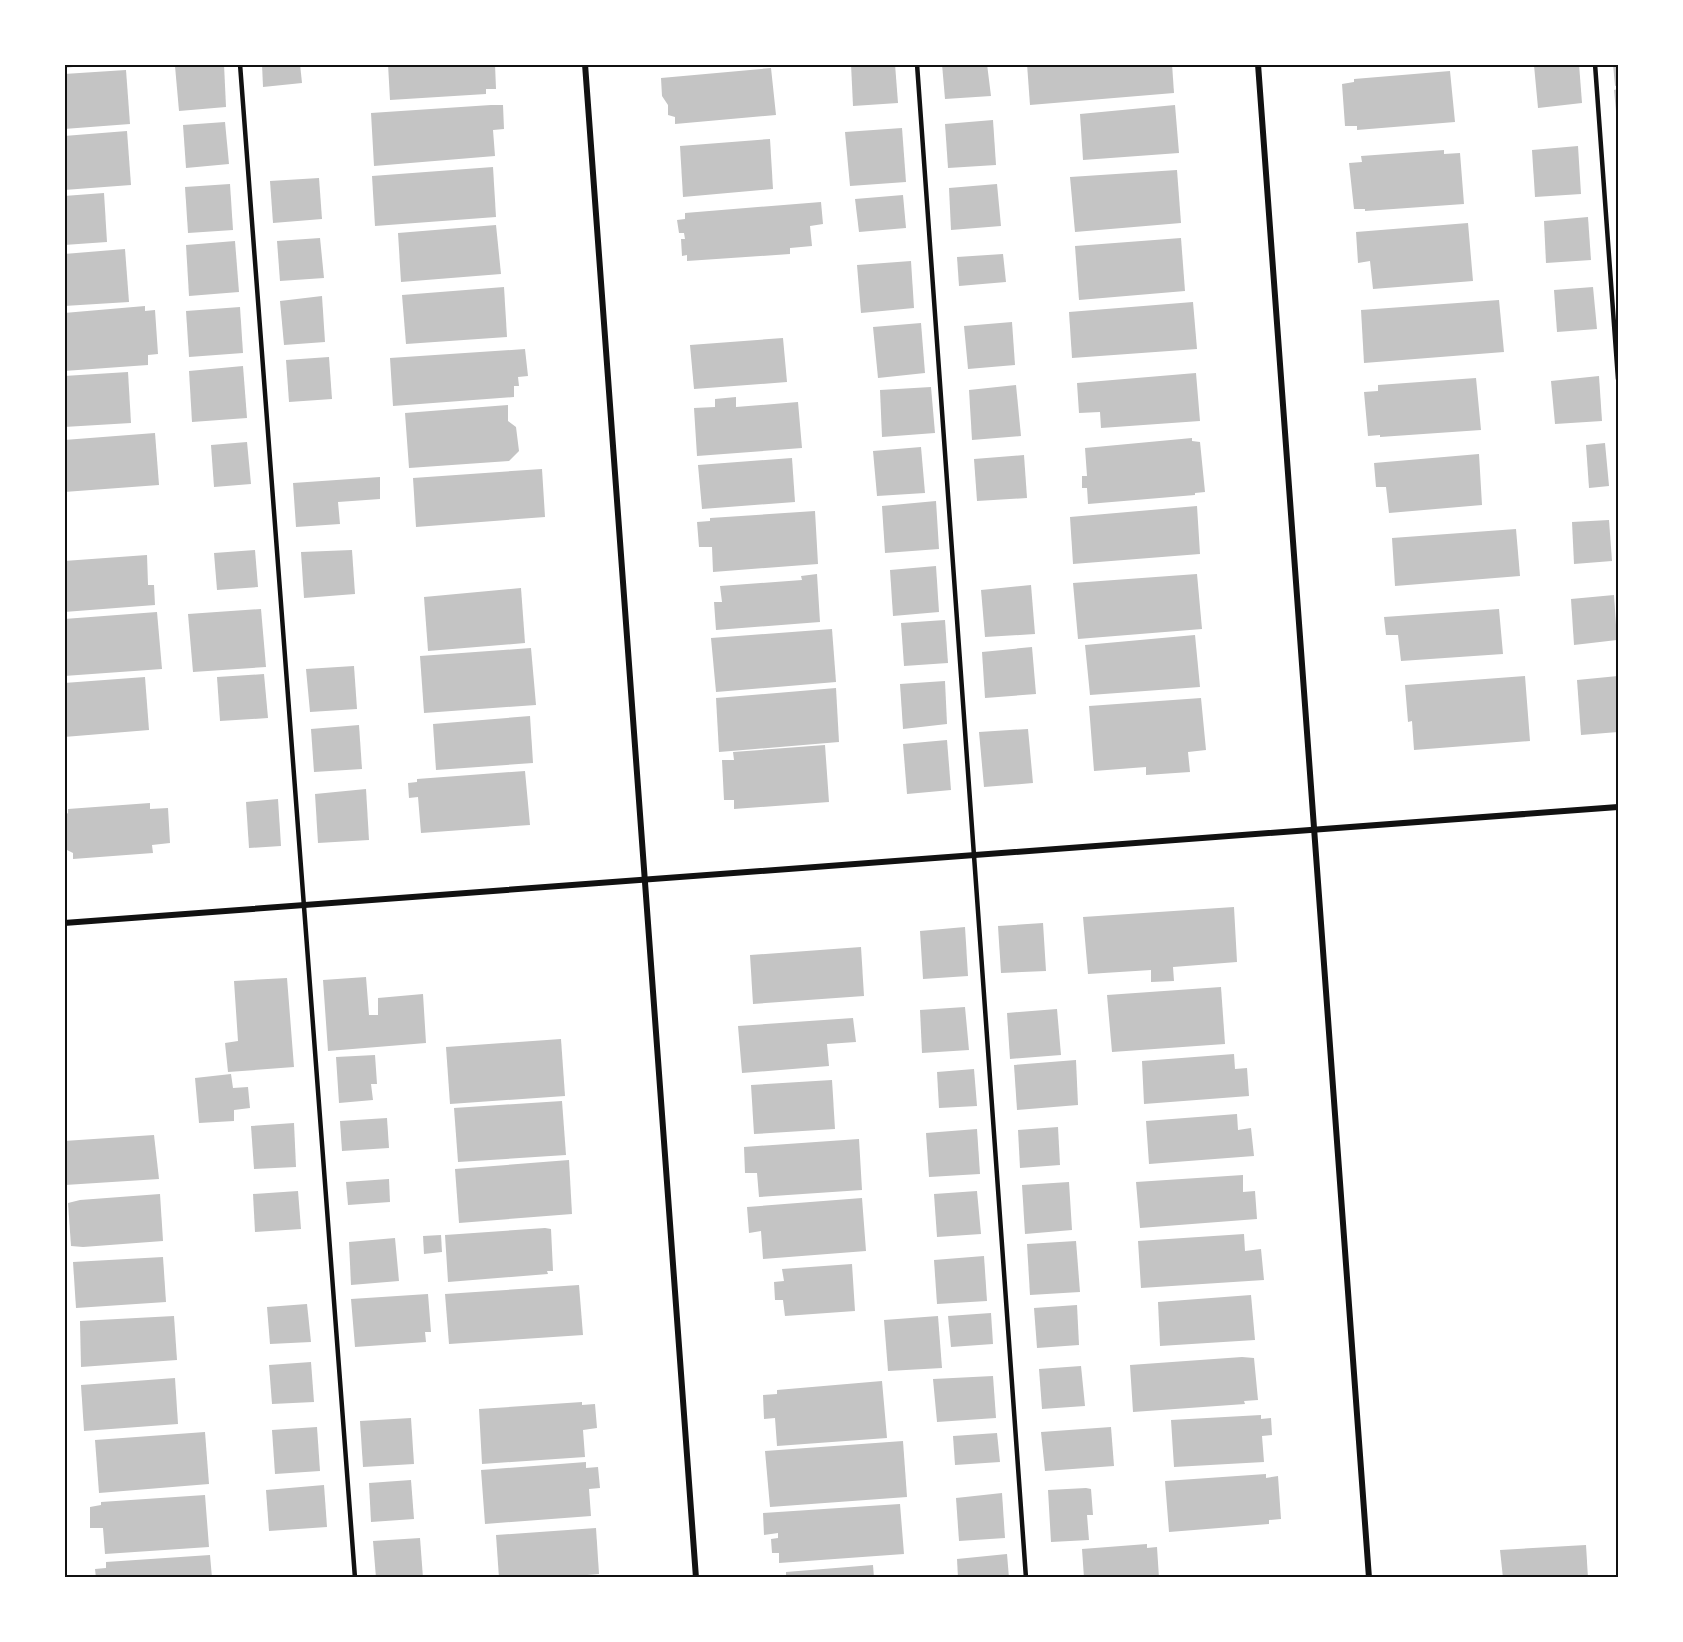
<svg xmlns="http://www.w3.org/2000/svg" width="1683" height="1642" viewBox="0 0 1683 1642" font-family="Figtree,sans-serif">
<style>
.building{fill:#c4c4c4}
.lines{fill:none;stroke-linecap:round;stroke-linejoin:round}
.service{stroke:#111;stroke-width:4.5}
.minor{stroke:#111;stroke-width:6}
.neatline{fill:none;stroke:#111;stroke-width:2}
</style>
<rect width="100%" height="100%" fill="#fff"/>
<g class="building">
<path d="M64,64H82V66L64,68Z"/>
<path d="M224,64L226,107L179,111L175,66Z"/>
<path d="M262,64H300L302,83L263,87Z"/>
<path d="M388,64H495L496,89H486V94L390,100Z"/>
<path d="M851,64H895L898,103L853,106Z"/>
<path d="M942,64H987L991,96L945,99Z"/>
<path d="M1027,64H1172L1174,93L1030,105Z"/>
<path d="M1579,64L1582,103L1538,108L1534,65Z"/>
<path d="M1613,64H1618V85L1615,86Z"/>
<path d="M771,68L776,115L675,124V117L668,115V105L662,96L661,78Z"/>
<path d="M126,70L130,124L64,129V74Z"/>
<path d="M1450,71L1455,122L1357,130V126H1345L1342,84L1354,82V79Z"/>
<path d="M1618,89V122H1617L1614,90Z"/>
<path d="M491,105H503L504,129L493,130L495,156L374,166L371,113Z"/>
<path d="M1175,105L1179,153L1083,160L1080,114Z"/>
<path d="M993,120L996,165L948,168L945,124Z"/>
<path d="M225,122L229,164L186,168L183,125Z"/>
<path d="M902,128L906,182L850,186L845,132Z"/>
<path d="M127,131L131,185L64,190V136Z"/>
<path d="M770,139L773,189L683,197L680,146Z"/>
<path d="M1578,146L1581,194L1535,197L1532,150Z"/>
<path d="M1444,150V154L1460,153L1464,204L1365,211V209H1354L1349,163L1362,162L1361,156Z"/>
<path d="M493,167L496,217L375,226L372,176Z"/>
<path d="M1177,170L1181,223L1075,232L1070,177Z"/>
<path d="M319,178L322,219L273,223L270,181Z"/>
<path d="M230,184L233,230L188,233L185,187Z"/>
<path d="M997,184L1001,226L951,230L949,188Z"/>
<path d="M104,193L107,242L64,245V196Z"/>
<path d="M903,195L906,228L859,232L855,199Z"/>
<path d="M821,202L823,224L810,226L812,246L790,248V254L687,261V255L682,256L681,239H685L684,233H679L677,220L685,219V213Z"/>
<path d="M1588,217L1591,260L1546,263L1544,221Z"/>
<path d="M1468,223L1473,281L1373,289L1370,261L1358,263L1356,232Z"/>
<path d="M496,225L501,274L401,282L398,233Z"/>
<path d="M320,238L324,278L280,281L277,241Z"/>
<path d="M1181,238L1185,291L1079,300L1075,246Z"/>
<path d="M235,241L239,292L189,296L186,245Z"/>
<path d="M125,249L129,302L64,306V254Z"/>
<path d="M1003,254L1006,282L959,286L957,257Z"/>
<path d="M911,261L914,308L861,313L857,265Z"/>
<path d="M504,287L507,337L406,344L402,295Z"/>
<path d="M1593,287L1597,329L1557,332L1554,290Z"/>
<path d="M322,296L325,342L284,345L280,301Z"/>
<path d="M1499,300L1504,352L1364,363L1361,310Z"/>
<path d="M1193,302L1197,349L1072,358L1069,312Z"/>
<path d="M145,306V311L155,310L158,354L148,355V365L64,371V313Z"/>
<path d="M240,307L243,353L189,357L186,311Z"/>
<path d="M1012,322L1015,365L968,369L964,326Z"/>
<path d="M921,323L925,373L878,378L873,327Z"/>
<path d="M783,338L787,382L694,389L690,345Z"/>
<path d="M525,349L528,376L518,377L519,386H514V397L393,406L390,358Z"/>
<path d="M329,357L332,399L289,402L286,360Z"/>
<path d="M243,366L247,418L192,422L189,371Z"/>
<path d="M128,372L131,423L64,427V376Z"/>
<path d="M1196,373L1200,421L1101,428L1100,412L1079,413L1077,383Z"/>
<path d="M1599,376L1602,421L1555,424L1551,381Z"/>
<path d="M1476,378L1481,430L1380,437V435L1368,436L1364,392L1378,391V385Z"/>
<path d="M1016,385L1021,436L972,440L969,390Z"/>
<path d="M931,387L935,433L882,437L880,390Z"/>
<path d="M736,397V407L798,402L802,448L697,456L694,408L715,407V399Z"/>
<path d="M508,405V421L516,427L519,451L509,461L409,468L405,413Z"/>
<path d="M155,433L159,485L64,492V440Z"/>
<path d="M1192,438V441L1200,442L1205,492L1195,493V495L1088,504L1087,488H1082V476H1087L1085,448Z"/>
<path d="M247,442L251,484L214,487L211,445Z"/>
<path d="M1605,443L1609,486L1589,488L1586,445Z"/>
<path d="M921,447L925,493L877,496L873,451Z"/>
<path d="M1479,454L1482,505L1389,513L1386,487H1376L1374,463Z"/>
<path d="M1024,455L1027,498L977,501L974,459Z"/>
<path d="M792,458L795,502L702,509L698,465Z"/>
<path d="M542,469L545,517L416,527L413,478Z"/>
<path d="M380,477V499L338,502L340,524L296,527L293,483Z"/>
<path d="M936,501L939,549L885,553L882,506Z"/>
<path d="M1197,506L1200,554L1073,564L1070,517Z"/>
<path d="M815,511L818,564L713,572L712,547H699L697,522L710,521V518Z"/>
<path d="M1609,520L1612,561L1574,564L1572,522Z"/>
<path d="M1516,529L1520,576L1395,586L1392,538Z"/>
<path d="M255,550L258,587L217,590L214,553Z"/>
<path d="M352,550L355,594L304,598L301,552Z"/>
<path d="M147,555L148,585H154L155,605L64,612V561Z"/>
<path d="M936,566L939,612L893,616L890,570Z"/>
<path d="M817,574L820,622L716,630L714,602H722L720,586L802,580L801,576Z"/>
<path d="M1197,574L1202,629L1078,639L1073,583Z"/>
<path d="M1031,585L1035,634L985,637L981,590Z"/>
<path d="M521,588L525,643L428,651L424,597Z"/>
<path d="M1614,595L1617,640L1574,645L1571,599Z"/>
<path d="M261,609L266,667L193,672L188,614Z"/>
<path d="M1499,609L1503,654L1401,661L1398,635H1386L1384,617Z"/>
<path d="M157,612L162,669L64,676V619Z"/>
<path d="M945,620L948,663L904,666L901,623Z"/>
<path d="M832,629L836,682L716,692L711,638Z"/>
<path d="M1195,635L1200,687L1090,695L1085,645Z"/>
<path d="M1032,647L1036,694L985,698L982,652Z"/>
<path d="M531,648L536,705L424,713L420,656Z"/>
<path d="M354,666L357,709L310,712L306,669Z"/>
<path d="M264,674L268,718L220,721L217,677Z"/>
<path d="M1525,676L1530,741L1414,750L1412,721L1408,722L1405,685Z"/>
<path d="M1618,676V732L1581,735L1577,680Z"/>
<path d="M145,677L149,730L64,737V683Z"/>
<path d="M945,681L947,724L903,729L900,684Z"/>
<path d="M836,688L839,742L719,752L716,698Z"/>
<path d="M1201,698L1206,750L1188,752L1190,772L1146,775V767L1094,771L1089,706Z"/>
<path d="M530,716L533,763L436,770L433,724Z"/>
<path d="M359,725L362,769L314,772L311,729Z"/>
<path d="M1028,729L1033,783L984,787L979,732Z"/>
<path d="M947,740L951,790L907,794L903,744Z"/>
<path d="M825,745L829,802L734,809V800H724L722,760H734L733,752Z"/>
<path d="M525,771L530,825L421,833L418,797L409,798L408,783L417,782V779Z"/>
<path d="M366,789L369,840L318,843L315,794Z"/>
<path d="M278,799L281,846L249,848L246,802Z"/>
<path d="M150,803V809L168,808L170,843L152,845L153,853L73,859V853L67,850L64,816L68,813V809Z"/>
<path d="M1234,907L1237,962L1173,967L1174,981L1151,982V970L1088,974L1083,917Z"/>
<path d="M1043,923L1046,971L1001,973L998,926Z"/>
<path d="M965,927L968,976L923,979L920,931Z"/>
<path d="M861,947L864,996L753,1004L750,955Z"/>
<path d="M366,977L369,1015H378V998L423,994L426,1043L328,1051L323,980Z"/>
<path d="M287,978L294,1067L228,1072L225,1043L238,1041L234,981Z"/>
<path d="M1221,987L1225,1044L1112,1052L1107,995Z"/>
<path d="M965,1007L969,1050L922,1053L920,1010Z"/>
<path d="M1057,1009L1061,1055L1010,1059L1007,1013Z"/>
<path d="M853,1018L856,1042L827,1044L829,1066L742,1073L738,1026Z"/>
<path d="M561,1039L565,1096L450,1104L446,1047Z"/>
<path d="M1234,1054L1235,1069L1247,1068L1249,1096L1144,1104L1142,1061Z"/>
<path d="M375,1055L377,1084H371L373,1100L339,1103L336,1057Z"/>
<path d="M1076,1060L1078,1105L1017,1110L1014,1065Z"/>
<path d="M974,1069L977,1106L939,1108L937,1072Z"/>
<path d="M231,1074L233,1088L248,1087L250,1108L234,1110V1121L199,1123L195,1078Z"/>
<path d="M832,1080L835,1129L754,1134L751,1085Z"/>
<path d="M562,1101L566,1155L458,1162L454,1108Z"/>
<path d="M1237,1114L1238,1130L1251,1128L1254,1156L1149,1164L1146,1121Z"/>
<path d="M387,1118L389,1148L342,1151L340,1121Z"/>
<path d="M294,1123L296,1167L254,1169L251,1126Z"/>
<path d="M1058,1127L1060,1165L1020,1168L1018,1130Z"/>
<path d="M977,1129L980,1174L929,1177L926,1133Z"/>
<path d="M154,1135L159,1179L65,1185L64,1141Z"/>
<path d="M859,1139L862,1190L759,1197L757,1173H745L744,1147Z"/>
<path d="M569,1160L572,1214L459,1223L455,1169Z"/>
<path d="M1243,1175V1192L1255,1191L1257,1219L1140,1228L1136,1182Z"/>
<path d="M389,1179L390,1202L348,1205L346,1182Z"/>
<path d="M1069,1182L1072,1230L1025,1234L1022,1185Z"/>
<path d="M298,1191L301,1229L255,1232L253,1194Z"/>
<path d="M977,1191L981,1234L937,1237L934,1194Z"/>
<path d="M160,1194L163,1241L83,1247L71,1246L68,1203L80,1200Z"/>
<path d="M862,1198L866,1251L763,1259L761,1231L749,1233L747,1207Z"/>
<path d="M545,1228L551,1229L553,1271H547L548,1274L448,1282L445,1235Z"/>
<path d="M1244,1234L1245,1251L1261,1249L1264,1280L1141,1288L1138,1241Z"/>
<path d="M441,1235L442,1252L424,1254L423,1236Z"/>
<path d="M395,1238L399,1281L351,1285L349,1242Z"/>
<path d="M1076,1241L1080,1292L1030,1295L1027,1244Z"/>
<path d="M984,1256L987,1301L937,1304L934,1260Z"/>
<path d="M163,1257L166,1302L76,1308L73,1262Z"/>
<path d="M852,1264L855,1311L785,1316L783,1300H775L774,1282L784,1281L782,1269Z"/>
<path d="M579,1285L583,1335L449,1344L445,1294Z"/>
<path d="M428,1294L431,1332H425L426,1342L355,1347L351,1299Z"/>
<path d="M1251,1295L1255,1340L1160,1346L1158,1302Z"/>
<path d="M307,1304L311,1342L270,1344L267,1307Z"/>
<path d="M1077,1305L1079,1345L1037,1348L1034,1308Z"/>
<path d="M991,1313L993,1344L951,1347L948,1316Z"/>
<path d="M174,1316L177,1360L81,1367L80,1321Z"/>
<path d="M938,1316L942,1368L888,1371L884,1320Z"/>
<path d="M1242,1357L1254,1358L1258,1400L1244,1401L1245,1404L1133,1412L1130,1365Z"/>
<path d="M311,1362L314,1402L272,1404L269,1365Z"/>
<path d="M1081,1366L1085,1406L1042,1409L1039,1369Z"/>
<path d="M993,1376L996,1418L937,1422L933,1379Z"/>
<path d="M175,1378L178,1424L84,1431L81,1385Z"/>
<path d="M882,1381L887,1438L777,1446L775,1418L764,1419L763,1395L777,1394V1390Z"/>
<path d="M582,1402V1405L595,1404L597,1428L583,1430L585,1457L482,1464L479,1409Z"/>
<path d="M1261,1415V1419L1271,1418L1272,1435L1262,1436L1264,1462L1174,1467L1171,1420Z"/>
<path d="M411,1418L414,1464L363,1467L360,1421Z"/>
<path d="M317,1427L320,1471L275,1474L272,1430Z"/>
<path d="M1111,1427L1114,1466L1045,1471L1041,1432Z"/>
<path d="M205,1432L209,1484L99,1493L95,1440Z"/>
<path d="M997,1433L1000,1462L955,1465L953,1436Z"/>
<path d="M903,1441L907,1497L770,1507L765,1451Z"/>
<path d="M586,1462V1468L598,1467L600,1488L589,1489L591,1516L485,1524L481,1470Z"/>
<path d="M1266,1474V1478L1278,1476L1281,1519L1269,1520V1524L1169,1532L1165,1481Z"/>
<path d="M411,1480L414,1519L371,1522L369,1483Z"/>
<path d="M324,1485L327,1527L269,1531L266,1490Z"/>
<path d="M1086,1488L1091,1489L1093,1515H1087L1089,1540L1051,1542L1048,1490Z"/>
<path d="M1002,1493L1005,1538L959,1541L956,1498Z"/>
<path d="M205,1495L209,1547L105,1554L103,1528H90V1507L101,1505V1502Z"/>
<path d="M900,1504L904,1554L779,1563V1553H772L771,1539L778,1538V1533L764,1535L763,1513Z"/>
<path d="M596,1528L599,1574L552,1578H499L496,1535Z"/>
<path d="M420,1538L423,1578H376L373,1541Z"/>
<path d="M1147,1544V1548L1157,1547L1159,1578H1084L1082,1549Z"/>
<path d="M1586,1545L1588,1578H1503L1500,1550Z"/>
<path d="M1007,1554L1009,1578H958L957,1559Z"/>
<path d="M210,1555L212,1578H96L95,1569L106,1568V1562Z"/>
<path d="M873,1565L874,1578H786V1572Z"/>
</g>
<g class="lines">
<g class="service">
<path d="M240,64L355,1578"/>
<path d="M917,64L1026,1578"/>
<path d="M1595,64L1618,379"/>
</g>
<g class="minor">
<path d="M585,64L696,1578"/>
<path d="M1258,64L1369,1578"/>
<path d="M64,923L1618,807"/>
</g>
</g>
<rect width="1683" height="1642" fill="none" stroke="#ffffff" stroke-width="132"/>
<rect x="66" y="66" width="1551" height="1510" class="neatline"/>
</svg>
